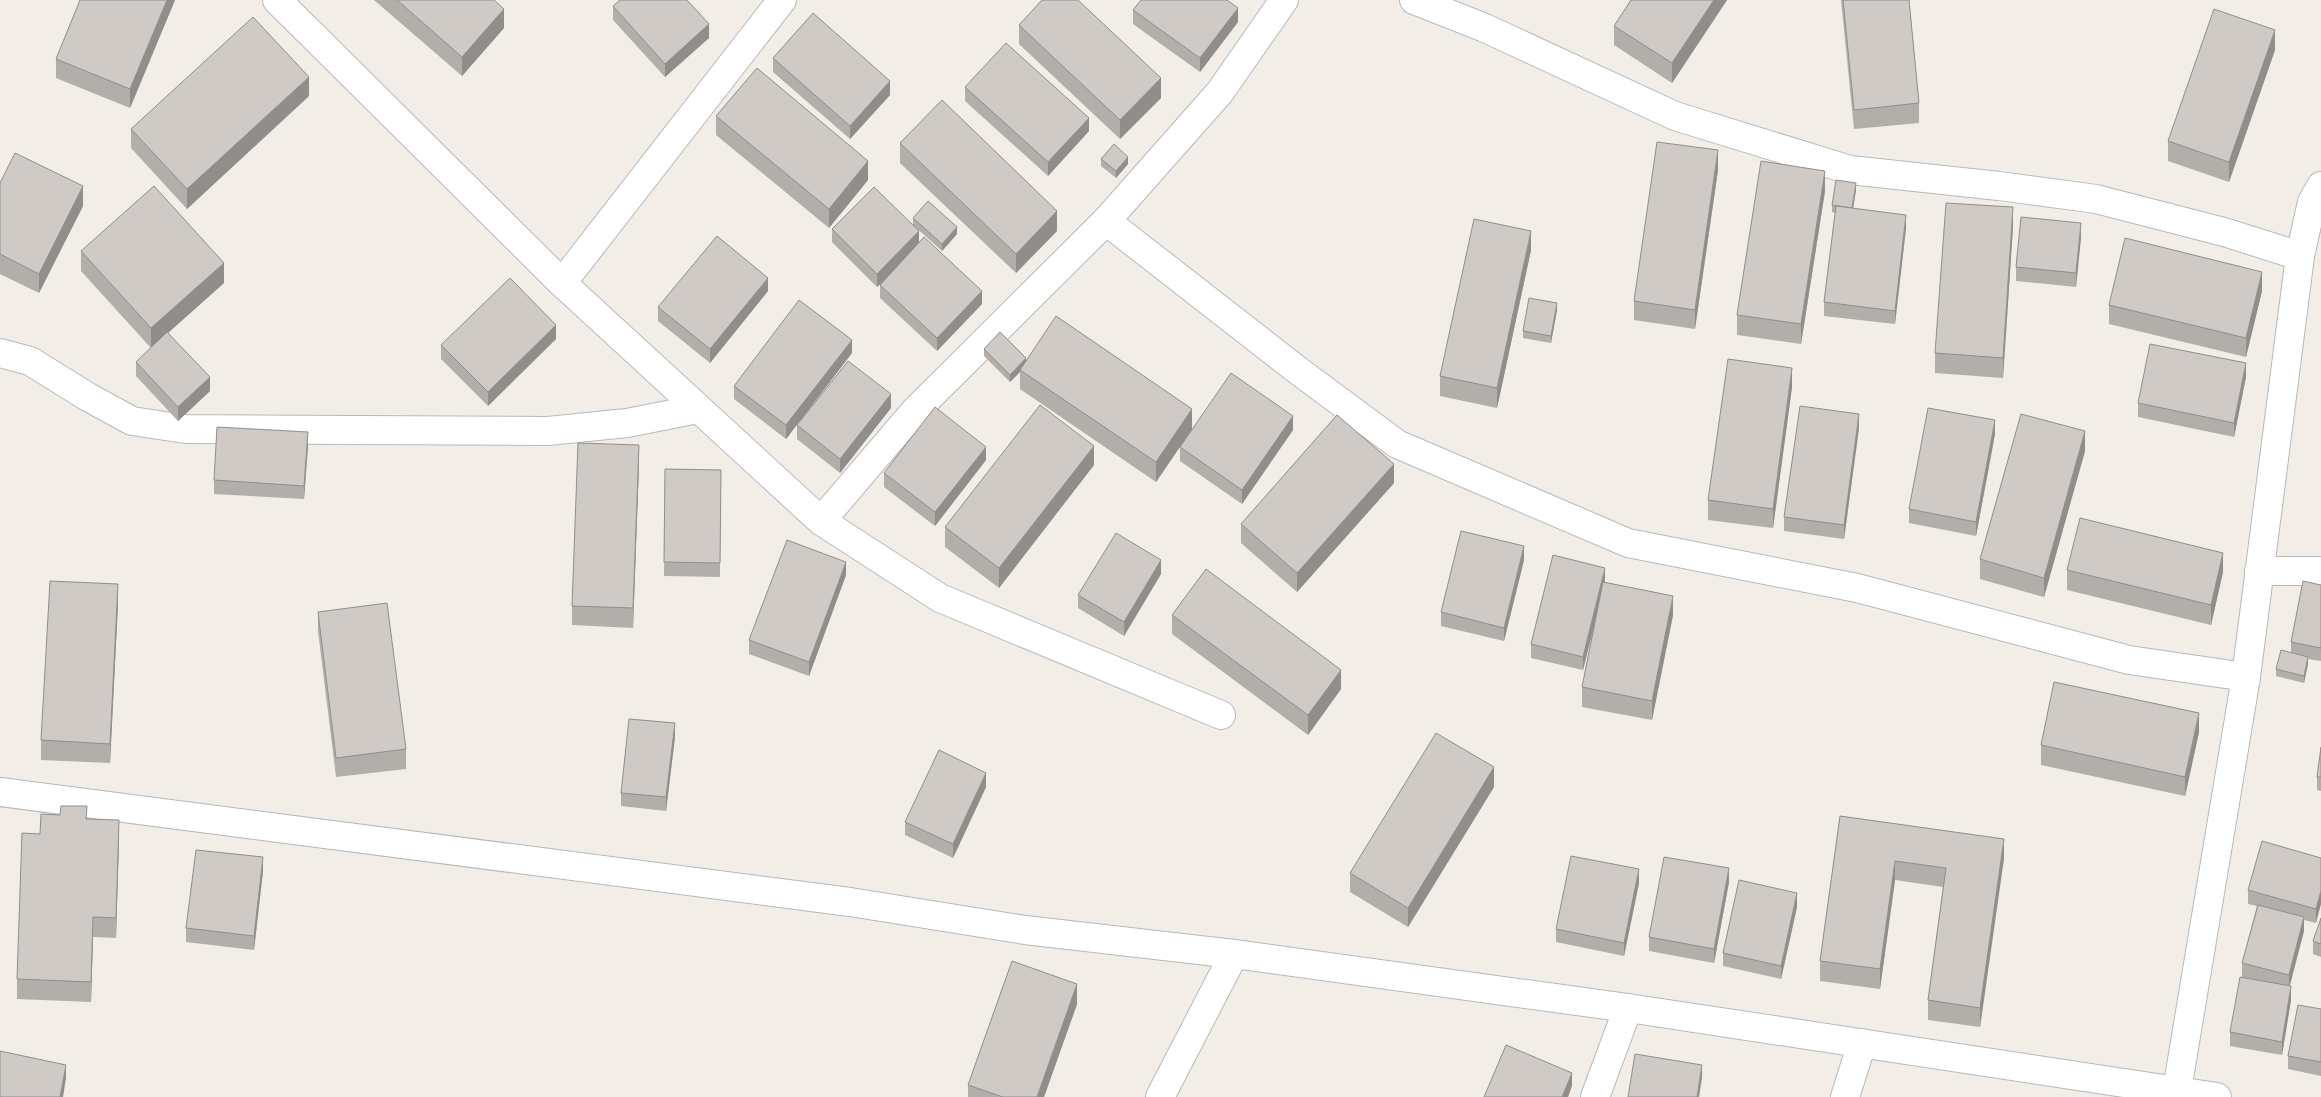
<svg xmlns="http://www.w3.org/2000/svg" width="2321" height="1097" viewBox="0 0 2321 1097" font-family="'Alegreya Sans',sans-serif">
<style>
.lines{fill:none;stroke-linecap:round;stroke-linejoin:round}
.street-casing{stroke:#b4babc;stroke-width:30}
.street{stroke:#fff;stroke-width:28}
.wall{fill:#b2aeaa}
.shaded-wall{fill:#918d8b}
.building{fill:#cfcac6;stroke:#918d8b}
</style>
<rect width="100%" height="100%" fill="#f2ede7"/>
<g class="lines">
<defs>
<g id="street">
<path d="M277,0L562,283L821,521L940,598L1221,715"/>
<path d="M1414,0L1485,28L1675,116L1850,170L1999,186L2096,199L2224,232L2300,256"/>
<path d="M1106,221L1300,372L1397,444L1628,543L1857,588L2129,660L2246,677L2300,256L2312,202L2321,186"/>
<path d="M562,283L782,0"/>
<path d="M0,353L30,361L88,397L132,421L185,429L548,431L627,423L698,409"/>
<path d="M821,521L914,412L1106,221L1220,92L1284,0"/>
<path d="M2259,571H2321"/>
<path d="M0,792L850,902L1025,930L1234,954L1628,1008L2217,1097"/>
<path d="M2177,1090L2246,677"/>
<path d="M1160,1097L1234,954"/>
<path d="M1595,1097L1628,1008"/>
<path d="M1845,1097L1862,1043"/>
</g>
</defs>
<use href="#street" class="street-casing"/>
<use href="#street" class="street"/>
</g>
<g class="wall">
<path d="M175,0L130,108L56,78V59Z"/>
<path d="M374,0H494L504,28L462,76Z"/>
<path d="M1631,0H1727L1672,83L1614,45V26Z"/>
<path d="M1841,0H1909L1919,103V123L1854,129Z"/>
<path d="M613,6L709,38L665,77L613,20Z"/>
<path d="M1133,10L1238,22L1200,72L1133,24Z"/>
<path d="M1019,25L1161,98L1120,139L1019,44Z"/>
<path d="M2275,50L2229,182L2168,161V141Z"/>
<path d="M773,58L890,95L850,139L773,72Z"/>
<path d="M965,87L1089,131L1048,176L965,101Z"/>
<path d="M309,96L187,209L131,148V129Z"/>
<path d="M716,116L868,180L829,228L716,135Z"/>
<path d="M900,143L1057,231L1016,273L900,163Z"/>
<path d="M1101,159L1128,164L1116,178L1101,166Z"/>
<path d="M1718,170L1695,329L1634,320V301Z"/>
<path d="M0,183L83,206L39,293L0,274Z"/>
<path d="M1856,190L1853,208L1906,228L1895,324L1824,316V302L1835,213L1832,212V205Z"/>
<path d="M1825,191L1801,344L1737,335V315Z"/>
<path d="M913,218L957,234L942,251L913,225Z"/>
<path d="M2013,227L2003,378L1935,373V353Z"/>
<path d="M832,229L919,243L982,304L937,351L880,298V285L877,287L832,242Z"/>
<path d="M2081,237L2076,287L2016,281V267Z"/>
<path d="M1531,250L1497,408L1440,396V376Z"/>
<path d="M81,251L224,283L168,333L210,391L178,421L136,376V362L151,348L81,271Z"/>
<path d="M768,291L710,363L658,321V307Z"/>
<path d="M2262,291L2246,357L2109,324V305Z"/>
<path d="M1557,310L1551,343L1523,338V331Z"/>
<path d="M556,339L488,406L441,359V345Z"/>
<path d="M984,349L1026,361L1192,429L1293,430L1242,504L1180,461V447L1156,482L1020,389V372L1010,382L984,356Z"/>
<path d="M852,353L786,439L734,399V386Z"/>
<path d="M2246,377L2234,437L2138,417V403Z"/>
<path d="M1792,387L1773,528L1708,520V500Z"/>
<path d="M891,408L840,473L797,439V425Z"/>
<path d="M1859,428L1844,539L1784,531V517Z"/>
<path d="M1995,434L1976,536L1909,523V509Z"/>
<path d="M308,446L304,499L214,494V480Z"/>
<path d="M2085,451L2044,597L1980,579V559Z"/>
<path d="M986,460L935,526L884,487V473Z"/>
<path d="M639,464L633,628L572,625V606Z"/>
<path d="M1094,465L999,588L945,547V527Z"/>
<path d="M665,469L721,470L720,577L664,576Z"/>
<path d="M1394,483L1297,592L1241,543V524Z"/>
<path d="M1524,560L1504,641L1441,626V612Z"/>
<path d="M2067,570L2223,572L2211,625L2067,590Z"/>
<path d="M1161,574L1124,636L1078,608V595Z"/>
<path d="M846,575L809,676L749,654V640Z"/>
<path d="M1605,582V583L1673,615L1652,720L1582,707V687L1594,626L1583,670L1531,658V644Z"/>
<path d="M2321,585V661L2308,659V664L2304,683L2276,676V669L2291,652V642Z"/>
<path d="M118,604L110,763L41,760V740Z"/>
<path d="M318,612L406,749V769L336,777L318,631Z"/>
<path d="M1172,615L1341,689L1308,735L1172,634Z"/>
<path d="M2199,732L2185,796L2041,765V745Z"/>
<path d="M675,737L666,811L621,806V793Z"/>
<path d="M2321,747V791L2317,790V777Z"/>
<path d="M986,787L953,858L905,835V822Z"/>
<path d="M1494,787L1408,927L1350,892V873Z"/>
<path d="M1840,816L2004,858L1980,1027L1928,1020V1000L1943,887L1895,880L1880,989L1820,981V961Z"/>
<path d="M87,819L119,839L116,938L93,937L91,1002L17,999V979L40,834Z"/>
<path d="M2321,858L2316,923L2304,920V931L2289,986L2291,1000L2282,1055L2230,1046V1032L2255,980L2242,977V963L2257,906L2248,904V890Z"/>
<path d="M263,871L254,950L186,942V928Z"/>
<path d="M1729,882L1714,963L1649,951V937Z"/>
<path d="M1639,883L1624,956L1556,942V929Z"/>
<path d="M1797,907L1781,979L1723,966V953Z"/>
<path d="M2321,918V957L2313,954V941Z"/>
<path d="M1077,1004L1044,1097H968V1085Z"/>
<path d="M2321,1009V1076L2288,1069V1056Z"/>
</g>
<g class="shaded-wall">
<path d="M167,0H175L130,108V89Z"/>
<path d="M1714,0H1727L1672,83V63Z"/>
<path d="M1238,8V22L1200,72V58Z"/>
<path d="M504,9V28L462,76V57Z"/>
<path d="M709,24V38L665,77V64Z"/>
<path d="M2275,30V50L2229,182V162Z"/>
<path d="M309,77V96L187,209V189Z"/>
<path d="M1161,78V98L1120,139V120Z"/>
<path d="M890,81V95L850,139V126Z"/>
<path d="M1089,118V131L1048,176V162Z"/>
<path d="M1718,150V170L1695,329V310Z"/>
<path d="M1128,157V164L1116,178V171Z"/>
<path d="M868,161V180L829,228V209Z"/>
<path d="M1825,171V191L1801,344V324Z"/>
<path d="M1856,183V190L1852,215V208Z"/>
<path d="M83,186V206L39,293V274Z"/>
<path d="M2013,207V227L2003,378V358Z"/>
<path d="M1057,211V231L1016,273V254Z"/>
<path d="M1906,215V228L1895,324V311Z"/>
<path d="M2081,223V237L2076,287V273Z"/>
<path d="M957,227V234L942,251V244Z"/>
<path d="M919,231V245L877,287V274Z"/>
<path d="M1531,231V250L1497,408V388Z"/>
<path d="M224,263V283L151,348V328Z"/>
<path d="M2262,272V291L2246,357V338Z"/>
<path d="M768,278V291L710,363V349Z"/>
<path d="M982,291V304L937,351V338Z"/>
<path d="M1557,303V310L1551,343V336Z"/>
<path d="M556,325V339L488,406V392Z"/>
<path d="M852,340V353L786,439V425Z"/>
<path d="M1026,358V366L1020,370V372L1010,382V375Z"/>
<path d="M2246,363V377L2234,437V423Z"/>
<path d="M1792,368V387L1773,528V509Z"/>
<path d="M210,377V391L178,421V407Z"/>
<path d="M891,394V408L840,473V459Z"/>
<path d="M1192,409V429L1156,482V462Z"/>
<path d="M1859,414V428L1844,539V525Z"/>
<path d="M1293,416V430L1242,504V490Z"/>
<path d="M1995,420V434L1976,536V522Z"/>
<path d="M2085,431V451L2044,597V578Z"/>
<path d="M308,432V446L304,499V486Z"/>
<path d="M639,445V464L633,628V608Z"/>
<path d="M1094,446V465L999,588V568Z"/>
<path d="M986,447V460L935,526V512Z"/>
<path d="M1394,464V483L1297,592V573Z"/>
<path d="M1524,546V560L1504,641V628Z"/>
<path d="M2223,553V572L2211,625V605Z"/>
<path d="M1161,560V574L1124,636V622Z"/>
<path d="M846,562V575L809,676V662Z"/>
<path d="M1605,568V582L1583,670V657Z"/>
<path d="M118,584V604L110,763V744Z"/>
<path d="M1673,596V615L1652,720V701Z"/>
<path d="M2308,657V664L2304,683V676Z"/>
<path d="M1341,670V689L1308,735V715Z"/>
<path d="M2199,713V732L2185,796V777Z"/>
<path d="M675,723V737L666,811V797Z"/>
<path d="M1494,767V787L1408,927V908Z"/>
<path d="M986,773V787L953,858V844Z"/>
<path d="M119,820V839L116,938V918Z"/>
<path d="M2004,839V858L1980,1027V1008Z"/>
<path d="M263,857V871L254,950V936Z"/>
<path d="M1895,861V880L1880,989V969Z"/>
<path d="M1729,868V882L1714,963V949Z"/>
<path d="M1639,869V883L1624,956V943Z"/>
<path d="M2321,891V904L2316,923V909Z"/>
<path d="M1797,893V907L1781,979V966Z"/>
<path d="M93,917V937L91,1002V982Z"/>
<path d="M2304,917V931L2289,989V975Z"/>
<path d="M1077,984V1004L1044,1097H1037Z"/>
<path d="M2291,986V1000L2282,1055V1042Z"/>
<path d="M66,1065V1078L63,1097H60Z"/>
<path d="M1702,1065V1078L1699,1097H1697Z"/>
<path d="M1572,1073V1086L1568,1097H1562Z"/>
</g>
<g class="building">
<path d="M80,0H167L130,89L56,59Z"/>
<path d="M397,0H494L504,9L462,57Z"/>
<path d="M620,0H687L709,24L665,64L613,6Z"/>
<path d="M1042,0H1078L1161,78L1120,120L1019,25Z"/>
<path d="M1141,0H1227L1238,8L1200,58L1133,10Z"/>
<path d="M1631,0H1714L1672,63L1614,26Z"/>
<path d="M1843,0H1909L1919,103L1854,110Z"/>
<path d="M2214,9L2275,30L2229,162L2168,141Z"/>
<path d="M813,13L890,81L850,126L773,58Z"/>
<path d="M253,17L309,77L187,189L131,129Z"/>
<path d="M1006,43L1089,118L1048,162L965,87Z"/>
<path d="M757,68L868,161L829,209L716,116Z"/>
<path d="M942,100L1057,211L1016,254L900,143Z"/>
<path d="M1657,142L1718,150L1695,310L1634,301Z"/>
<path d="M1114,144L1128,157L1116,171L1101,159Z"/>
<path d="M15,153L83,186L39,274L0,254V183Z"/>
<path d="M1761,161L1825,171L1801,324L1737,315Z"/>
<path d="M1836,180L1856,183L1852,208L1832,205Z"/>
<path d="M154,186L224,263L151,328L81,251Z"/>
<path d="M874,187L919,231L877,274L832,229Z"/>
<path d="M928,201L957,227L942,244L913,218Z"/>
<path d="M1946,203L2013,207L2003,358L1935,353Z"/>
<path d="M1836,206L1906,215L1895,311L1824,302Z"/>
<path d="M2021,217L2081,223L2076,273L2016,267Z"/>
<path d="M1474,219L1531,231L1497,388L1440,376Z"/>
<path d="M717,236L768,278L710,349L658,307Z"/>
<path d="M924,237L982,291L937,338L880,285Z"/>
<path d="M2125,238L2262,272L2246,338L2109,305Z"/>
<path d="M510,278L556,325L488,392L441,345Z"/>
<path d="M1529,298L1557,303L1551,336L1523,331Z"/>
<path d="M799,300L852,340L786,425L734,386Z"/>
<path d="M1056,316L1192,409L1156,462L1020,370Z"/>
<path d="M167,332L210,377L178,407L136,362Z"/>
<path d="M1000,332L1026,358L1010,375L984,349Z"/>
<path d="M2150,344L2246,363L2234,423L2138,403Z"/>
<path d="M1728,359L1792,368L1773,509L1708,500Z"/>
<path d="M848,361L891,394L840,459L797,425Z"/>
<path d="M1231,373L1293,416L1242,490L1180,447Z"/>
<path d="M1040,405L1094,446L999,568L945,527Z"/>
<path d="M1800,406L1859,414L1844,525L1784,517Z"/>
<path d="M935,407L986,447L935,512L884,473Z"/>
<path d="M1928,408L1995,420L1976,522L1909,509Z"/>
<path d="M2021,414L2085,431L2044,578L1980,559Z"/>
<path d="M1337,415L1394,464L1297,573L1241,524Z"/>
<path d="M217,427L308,432L304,486L214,480Z"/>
<path d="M578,443L639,445L633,608L572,606Z"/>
<path d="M665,469L721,470L720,563L664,562Z"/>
<path d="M2080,518L2223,553L2211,605L2067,570Z"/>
<path d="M1461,531L1524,546L1504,628L1441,612Z"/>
<path d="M1116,533L1161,560L1124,622L1078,595Z"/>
<path d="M787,540L846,562L809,662L749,640Z"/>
<path d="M1553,555L1605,568L1583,657L1531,644Z"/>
<path d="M1206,569L1341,670L1308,715L1172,615Z"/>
<path d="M50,581L118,584L110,744L41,740Z"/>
<path d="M2303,581L2321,585V648L2291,642Z"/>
<path d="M1603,582L1673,596L1652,701L1582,687Z"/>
<path d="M387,603L406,749L336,758L318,612Z"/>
<path d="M2281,650L2308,657L2304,676L2276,669Z"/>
<path d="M2054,682L2199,713L2185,777L2041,745Z"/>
<path d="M629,719L675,723L666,797L621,793Z"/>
<path d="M1436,733L1494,767L1408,908L1350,873Z"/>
<path d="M2321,747V777H2317Z"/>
<path d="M939,750L986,773L953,844L905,822Z"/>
<path d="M61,806H87L86,819L119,820L116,918L93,917L91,982L17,979L22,833L40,834L41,814L60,815Z"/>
<path d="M1840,816L2004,839L1980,1008L1928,1000L1946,868L1895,861L1880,969L1820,961Z"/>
<path d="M2262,841L2321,858V891L2316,909L2248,890Z"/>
<path d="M196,850L263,857L254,936L186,928Z"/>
<path d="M1571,856L1639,869L1624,943L1556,929Z"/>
<path d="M1664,857L1729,868L1714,949L1649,937Z"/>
<path d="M1739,880L1797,893L1781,966L1723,953Z"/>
<path d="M2258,905L2304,917L2289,975L2242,963Z"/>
<path d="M2321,918V944L2313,941Z"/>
<path d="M1012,961L1077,984L1037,1097H1003L968,1085Z"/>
<path d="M2240,977L2291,986L2282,1042L2230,1032Z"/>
<path d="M2298,1005L2321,1009V1062L2288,1056Z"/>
<path d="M1506,1045L1572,1073L1562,1097H1484Z"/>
<path d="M0,1051L66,1065L60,1097H0Z"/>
<path d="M1635,1054L1702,1065L1697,1097H1628Z"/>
</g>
</svg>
